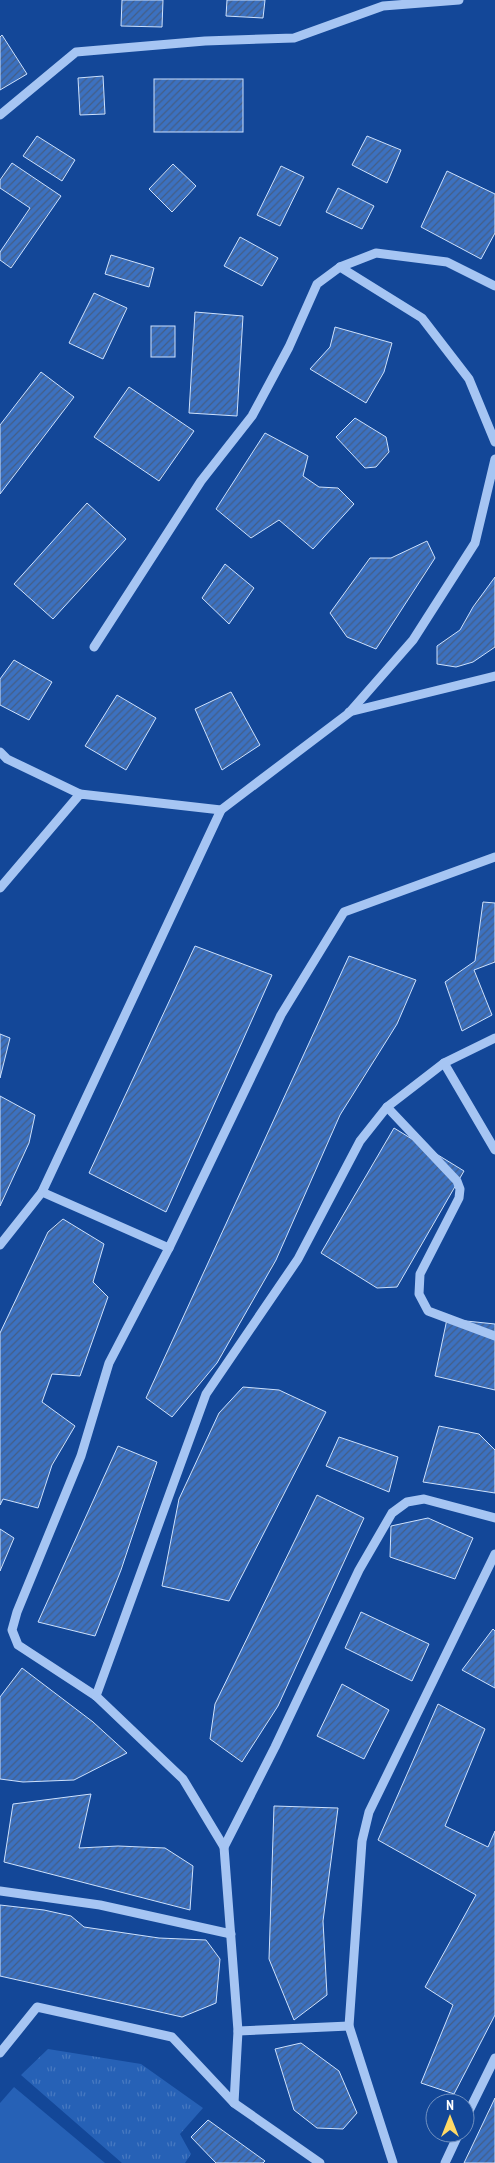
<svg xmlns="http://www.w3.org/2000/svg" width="495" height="2163" viewBox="0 0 495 2163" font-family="'PT Sans Narrow',sans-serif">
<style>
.grass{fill:#2661b6}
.park{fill:url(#park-tufts)}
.building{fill:url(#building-hatch);stroke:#cde1fd}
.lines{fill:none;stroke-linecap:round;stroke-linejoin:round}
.minor{stroke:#a6c5f3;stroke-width:9}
</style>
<defs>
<pattern id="park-tufts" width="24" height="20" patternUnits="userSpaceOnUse" patternTransform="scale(1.25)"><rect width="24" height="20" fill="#2661b6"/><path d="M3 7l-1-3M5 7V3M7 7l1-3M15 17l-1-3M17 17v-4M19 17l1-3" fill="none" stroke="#4779c1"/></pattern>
<pattern id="building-hatch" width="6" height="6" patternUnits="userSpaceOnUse" patternTransform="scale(1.25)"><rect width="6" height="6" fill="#3c71c0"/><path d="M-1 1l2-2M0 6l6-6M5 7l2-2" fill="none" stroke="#445e86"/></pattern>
</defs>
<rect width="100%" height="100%" fill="#134798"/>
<path class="grass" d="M14,2087L105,2163H0V2103Z"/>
<path class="park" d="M48,2049L141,2064L203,2108L180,2134L191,2154L185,2163H122L21,2075Z"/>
<g class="building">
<path d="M122,0H163L162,27L121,26Z"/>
<path d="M227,0H265L263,18L226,16Z"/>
<path d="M2,35L27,74L0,90V37Z"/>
<path d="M103,76L105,114L80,115L78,78Z"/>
<rect x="154" y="79" width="89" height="53"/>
<path d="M37,136L75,160L62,181L23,156Z"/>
<path d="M367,136L401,150L387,183L352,165Z"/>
<path d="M12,163L61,196L11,268L0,260V252L30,208L0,188V180Z"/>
<path d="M173,164L196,186L172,212L149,189Z"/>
<path d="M281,166L304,177L280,226L257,215Z"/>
<path d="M447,171L495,194V233L481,259L421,227Z"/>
<path d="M338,188L374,206L362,229L326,212Z"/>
<path d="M240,237L278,258L262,286L224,266Z"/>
<path d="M111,255L154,268L149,287L105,274Z"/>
<path d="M94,293L127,308L103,359L69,343Z"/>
<path d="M195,312L243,316L237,416L189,413Z"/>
<rect x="151" y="326" width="24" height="31"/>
<path d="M335,327L392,343L384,372L366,403L310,369L330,347Z"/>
<path d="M41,372L74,397L0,494V425Z"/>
<path d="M129,387L194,431L159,481L94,437Z"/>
<path d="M355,418L386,437L389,452L376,467L365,468L336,437Z"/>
<path d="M265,433L308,456L303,476L319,487L338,488L354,504L313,549L279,520L251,538L216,509Z"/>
<path d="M87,503L126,539L53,619L14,584Z"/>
<path d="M427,541L435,558L376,649L347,637L330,613L370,558H391Z"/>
<path d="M225,564L254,588L229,624L202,598Z"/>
<path d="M495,577V647L473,662L456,667L437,664V646L460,630L473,607Z"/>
<path d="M14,660L52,682L29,720L0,705V679Z"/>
<path d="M231,692L260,745L222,770L195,709Z"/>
<path d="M117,695L156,718L126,770L85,746Z"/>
<path d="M483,902L495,903V962L474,970L492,1015L462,1031L445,982L475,961Z"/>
<path d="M195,946L272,975L166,1212L89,1173Z"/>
<path d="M349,956L416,980L397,1024L340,1115L276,1260L217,1363L172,1417L146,1398Z"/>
<path d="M0,1034L10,1038L0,1078Z"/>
<path d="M0,1096L35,1115L29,1143L0,1206Z"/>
<path d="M394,1128L464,1171L397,1287L377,1288L321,1253Z"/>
<path d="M63,1219L104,1244L93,1282L108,1297L80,1376L52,1374L42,1402L75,1426L52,1465L38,1508L3,1499L0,1505V1333L48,1232Z"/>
<path d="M447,1319L495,1324V1390L435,1376Z"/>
<path d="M243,1387L279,1390L326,1412L229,1601L162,1586L179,1499L219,1413Z"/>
<path d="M439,1426L479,1434L495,1450V1493L423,1482Z"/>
<path d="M339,1437L398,1457L389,1492L326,1466Z"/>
<path d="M118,1446L157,1462L121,1570L95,1636L38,1622Z"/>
<path d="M317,1495L364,1518L278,1706L242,1762L210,1739L215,1704Z"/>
<path d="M428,1518L473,1538L455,1579L390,1557L391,1526Z"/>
<path d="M0,1529L14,1538L0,1571Z"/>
<path d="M361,1612L429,1644L412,1681L345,1648Z"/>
<path d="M493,1629L495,1631V1688L462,1670Z"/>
<path d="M22,1668L93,1722L127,1753L74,1780L23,1782L0,1779V1697Z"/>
<path d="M342,1684L389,1710L364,1759L317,1736Z"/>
<path d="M438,1704L485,1729L445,1826L488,1847L495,1831V2015L454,2094L421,2083L453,2005L425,1987L476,1895L378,1840Z"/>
<path d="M91,1794L79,1848L118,1846L165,1848L193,1866L190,1910L4,1862L13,1804Z"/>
<path d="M274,1806L338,1808L323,1921L327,1995L294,2020L269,1959Z"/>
<path d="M0,1905L44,1910L71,1916L84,1927L159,1938L206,1940L220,1959L216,2003L182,2017L0,1976Z"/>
<path d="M301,2043L339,2071L357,2113L343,2129L317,2128L294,2110L275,2049Z"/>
<path d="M495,2098V2163H464Z"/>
<path d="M208,2120L265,2161L263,2163H216L191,2137Z"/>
</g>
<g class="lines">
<g class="minor">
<path d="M0,115L76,52L205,41L294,38L383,6L459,0"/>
<path d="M340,267L422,318L469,379L495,442"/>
<path d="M94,647L201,481L252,416L289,347L317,284L340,267L376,253L447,262L495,286"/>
<path d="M349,712L495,676"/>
<path d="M0,752L7,759L80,794"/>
<path d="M0,888L80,794L221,810L349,713L413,640L475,543L495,459"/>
<path d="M444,1063L495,1150"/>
<path d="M387,1107L457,1181L460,1189L459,1198L420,1274L419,1294L428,1311L495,1336"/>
<path d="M42,1192L221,810"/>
<path d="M0,1245L42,1192L169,1248L109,1363L81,1456L17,1612L12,1630L18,1645L96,1696L183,1779L224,1847L238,2031L234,2103"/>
<path d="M169,1248L281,1015L344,912L495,857"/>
<path d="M96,1696L206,1394L298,1259L360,1141L387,1107L444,1063L495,1038"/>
<path d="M224,1847L275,1747L359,1570L392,1513L407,1502L424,1499L495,1518"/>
<path d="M0,1891L100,1905L231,1934"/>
<path d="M238,2031L349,2026"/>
<path d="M0,2053L37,2007L172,2037L234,2103L320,2163"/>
<path d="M465,2119L495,2058"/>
<path d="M393,2163L349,2026L362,1841L369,1812L495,1554"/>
<path d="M445,2163L459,2133"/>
</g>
</g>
<g transform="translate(450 2118)"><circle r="24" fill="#134798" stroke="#7191c1"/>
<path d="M0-4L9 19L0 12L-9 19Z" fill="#ffda67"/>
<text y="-8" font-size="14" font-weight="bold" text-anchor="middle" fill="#ffffff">N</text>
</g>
</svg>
